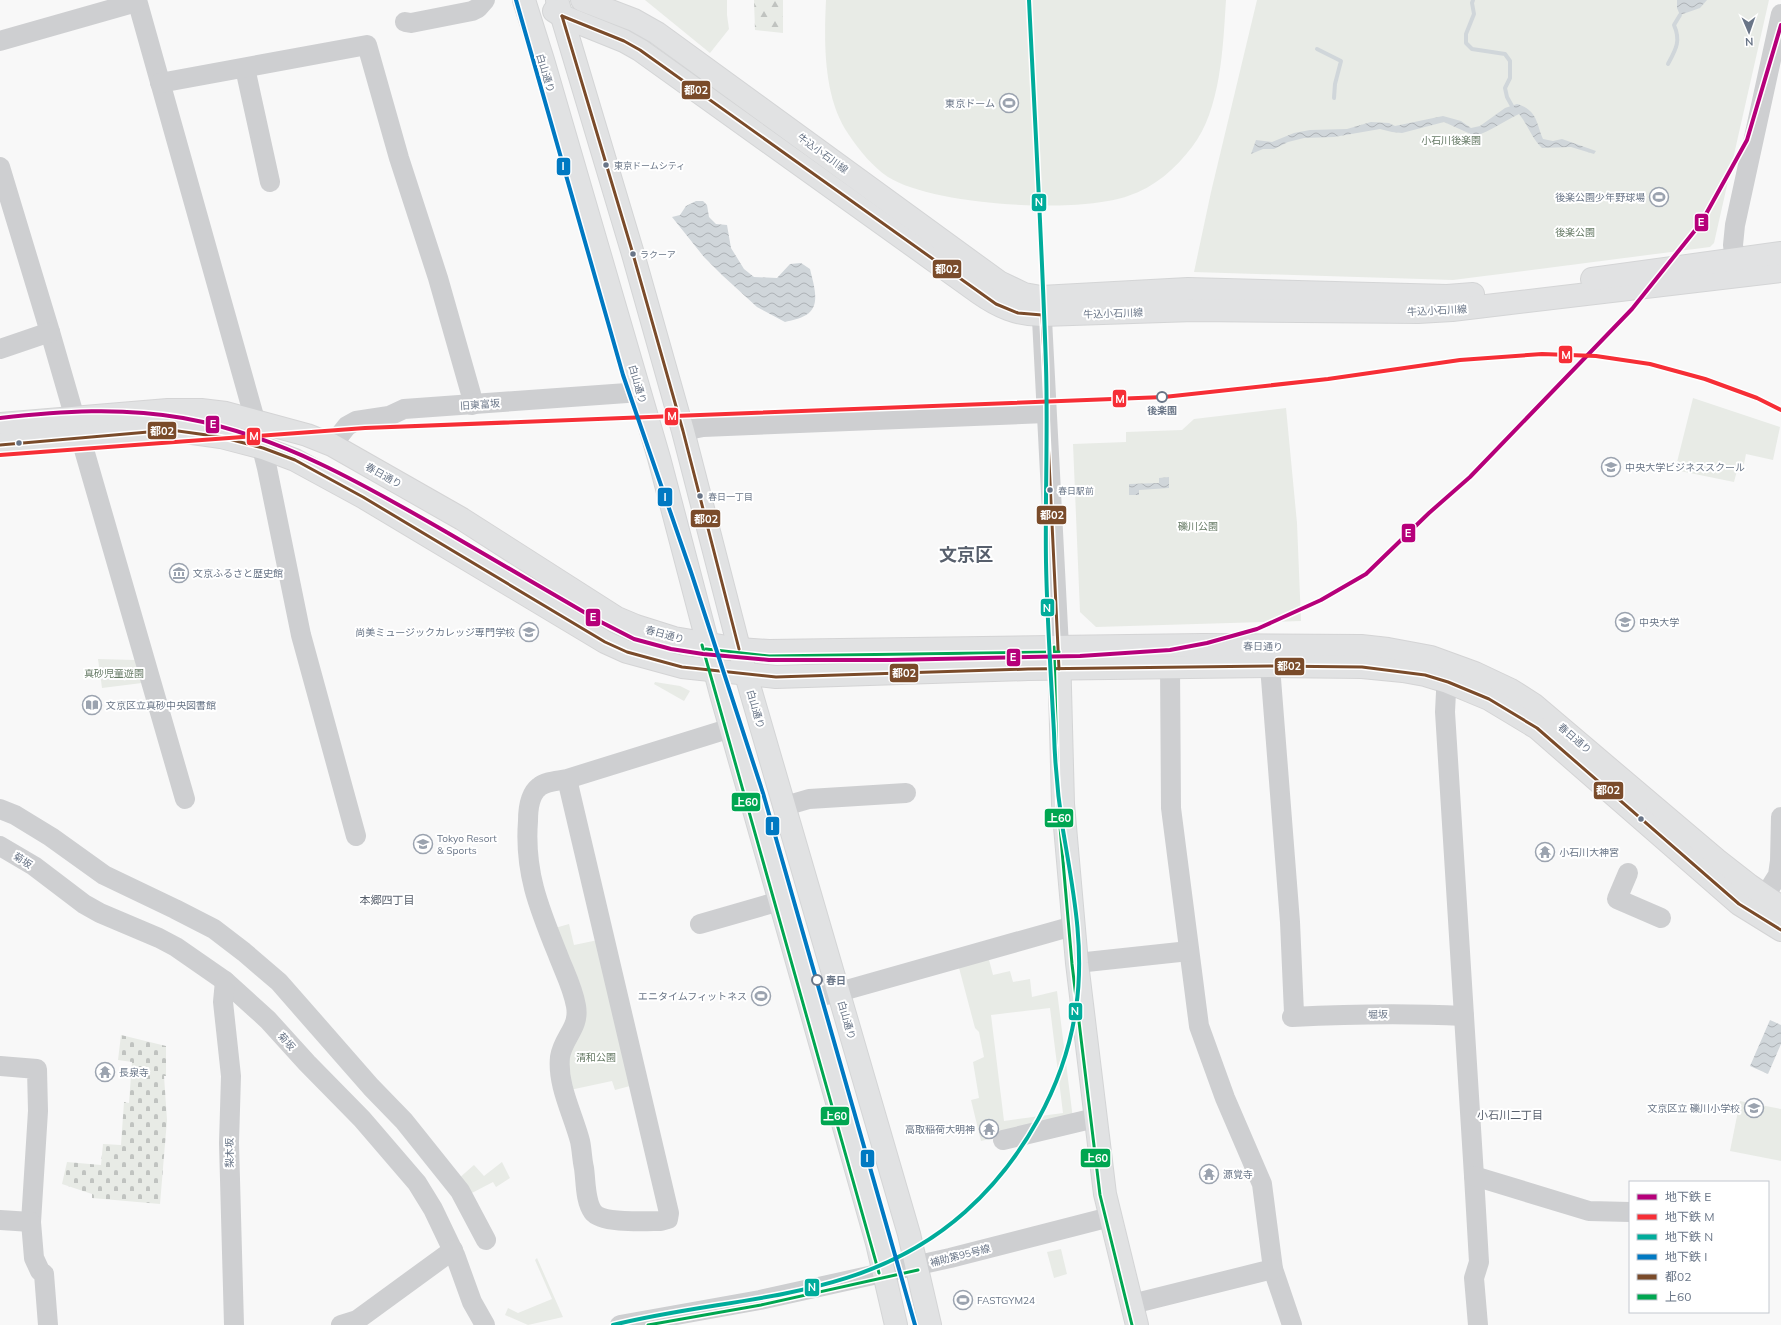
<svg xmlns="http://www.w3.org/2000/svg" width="1781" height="1325" viewBox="0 0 1781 1325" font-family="Mulish,'Noto Sans JP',sans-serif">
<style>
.forest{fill:url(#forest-firs)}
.cemetery{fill:url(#cemetery-stones)}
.green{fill:#e8ebe6;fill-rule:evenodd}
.water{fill:url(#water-waves)}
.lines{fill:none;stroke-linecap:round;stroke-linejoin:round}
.stream{stroke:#d0d6da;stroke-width:4}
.major-casing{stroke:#d4d5d6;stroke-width:24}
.highway-casing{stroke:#d4d4d5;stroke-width:24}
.minor{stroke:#cecfd1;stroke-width:20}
.major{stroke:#e1e2e3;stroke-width:22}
.highway{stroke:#e1e2e3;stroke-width:22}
.bus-1-casing{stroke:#fff;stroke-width:6}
.bus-2-casing{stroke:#fff;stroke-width:6}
.bus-1{stroke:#7a4b2a;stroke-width:3}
.bus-2{stroke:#00a651;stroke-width:3}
.metro-1-casing{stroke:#fff;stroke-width:7}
.metro-2-casing{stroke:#fff;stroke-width:7}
.metro-3-casing{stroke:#fff;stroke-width:7}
.metro-4-casing{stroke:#fff;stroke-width:7}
.metro-1{stroke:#b6007a;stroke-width:4}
.metro-2{stroke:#f62e36;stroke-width:4}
.metro-3{stroke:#00ac9b;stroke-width:4}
.metro-4{stroke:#0079c2;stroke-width:4}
.bus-dot{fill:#697587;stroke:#fff;stroke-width:1.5}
.stop-dot{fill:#fff;stroke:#697587;stroke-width:2}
.labels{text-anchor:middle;stroke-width:4;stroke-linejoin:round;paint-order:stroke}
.bus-label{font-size:9px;fill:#697587;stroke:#fff;text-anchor:start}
.street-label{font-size:10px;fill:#697587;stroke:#fff}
.poi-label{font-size:10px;fill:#697587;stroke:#fff;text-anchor:start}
.park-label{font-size:10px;fill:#657964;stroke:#fff}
.stop-label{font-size:10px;font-weight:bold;fill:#697587;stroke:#fff}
.neighbourhood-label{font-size:11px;fill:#575f6c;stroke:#fff}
.town-label{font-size:18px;font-weight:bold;fill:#575f6c;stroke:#fff}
.line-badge{stroke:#fff;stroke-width:1.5}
.badge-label{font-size:11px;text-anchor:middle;font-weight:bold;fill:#fff}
</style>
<defs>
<pattern id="forest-firs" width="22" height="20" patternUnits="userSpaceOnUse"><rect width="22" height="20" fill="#e8ebe6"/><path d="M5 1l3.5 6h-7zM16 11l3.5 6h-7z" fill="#c0c3c0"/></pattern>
<pattern id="cemetery-stones" width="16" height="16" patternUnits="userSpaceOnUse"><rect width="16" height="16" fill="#e8ebe6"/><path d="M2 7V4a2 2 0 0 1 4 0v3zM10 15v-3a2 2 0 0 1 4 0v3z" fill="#c0c3c0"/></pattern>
<pattern id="water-waves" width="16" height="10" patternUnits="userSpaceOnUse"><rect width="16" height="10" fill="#d0d6da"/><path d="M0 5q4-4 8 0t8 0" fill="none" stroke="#adb2b6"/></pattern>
</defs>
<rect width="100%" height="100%" fill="#f8f8f8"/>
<path class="forest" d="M754,0H783V33L755,30Z"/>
<path class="cemetery" d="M121,1035L166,1046V1076H164L167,1120L160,1204L92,1198V1194L62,1184L67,1162L101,1165L103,1144L121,1145L124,1102L129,1103L132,1062L118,1060Z"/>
<g class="green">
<path d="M645,0H727V15L729,29L710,53Z"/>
<path d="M826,0H1226C1223,46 1221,110 1192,147C1175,169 1155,187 1128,196C1078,214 934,206 888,177C873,167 859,150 849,135C823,98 824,43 826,0Z"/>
<path d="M1257,0H1769L1714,243L1710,247L1453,280L1194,272L1211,192Z"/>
<path d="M1693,398L1780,427L1773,460L1746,454L1744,464L1739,463L1734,482L1675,470Z"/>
<path d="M1286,408L1297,523L1301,621L1096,627L1080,612L1073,444L1126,442V432L1182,430L1194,419Z"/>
<path d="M98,659L136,660L142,683L102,688Z"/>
<path d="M655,682L680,686L690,691L684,701L654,684Z"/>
<path d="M569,924L574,945L598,940L630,1086L615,1090L612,1081L570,1090L565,1063L576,1036L555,928Z"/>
<path d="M988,956L993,975L1010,971L1013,982L1030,979L1032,997L1057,991L1073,1119L981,1141L971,1100L979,1098L973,1062L984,1057L979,1032L975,1028L958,964ZM1050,1008L1063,1113L1004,1121L991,1015Z"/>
<path d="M1740,1101L1781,1109V1161L1730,1151Z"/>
<path d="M502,1162L510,1178L496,1187L493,1182L468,1195L457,1180L474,1165L484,1176Z"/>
<path d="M1061,1249L1067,1274L1054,1278L1047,1252Z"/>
<path d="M537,1258L563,1317L528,1325L505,1315L508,1308L518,1313L552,1299L535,1260Z"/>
</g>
<g class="water">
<path d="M1677,0H1707L1700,8L1680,15L1677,8Z"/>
<path d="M1517,104C1537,110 1536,122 1543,139L1553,141L1562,139L1596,151L1594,154L1571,147L1542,148C1532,139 1528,125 1519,114C1504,121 1491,131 1475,136L1444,122L1402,133L1392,132L1380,129L1334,137L1304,138L1288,142L1274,149H1263L1251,154L1256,140L1272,142L1294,133L1310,130L1347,129L1371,122L1389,123L1395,126L1443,116L1461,121L1471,128L1480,126L1505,108Z"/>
<path d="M696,201H703L707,205L709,217L716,224L727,225L731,248L744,269L754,277L777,278L790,264L801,263L810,269C813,283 822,306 806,315C800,319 792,320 785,322L757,307L722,275L704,257L672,217L680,215L686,206Z"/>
<path d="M1169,477V488L1139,490V495H1129V484L1159,483V478Z"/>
<path d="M1770,1020L1781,1025V1044L1768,1074L1750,1066Z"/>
</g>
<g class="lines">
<g class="stream">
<path d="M1473,0L1472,3L1474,14L1466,34V43L1472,49L1505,54L1510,61V78L1505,88L1507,97L1512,106"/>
<path d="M1317,49L1341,61L1335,84L1334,98"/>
<path d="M1668,64C1676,49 1681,41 1674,25L1680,15"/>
</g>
<defs>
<g id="major">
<path d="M524,0L543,60L659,458L721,694L877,1243L896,1325"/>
<path d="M557,0L633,254L683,431L746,675L909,1234L930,1325"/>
<path d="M582,0L634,20L657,33L999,282L1024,294L1041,297L1188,289L1447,296L1473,294"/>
<path d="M554,11L562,16L624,41L640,50L979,293C999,307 1017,315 1042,315L1194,310L1418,312L1452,310L1781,271"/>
<path d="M1592,279L1781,253"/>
<path d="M1059,650L1063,804L1077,963L1105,1194L1137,1325"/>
</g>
<g id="highway">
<path d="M0,424L168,410H201L226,413L307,435L332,445L462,519L617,618L636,626L674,638L739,649L769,651L1203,645L1361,646L1388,649L1431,657L1475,673L1511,690L1533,704L1717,860L1749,885L1781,907"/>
<path d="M0,445L171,430L221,437L263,448L295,460L363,497L605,642L627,652L682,667L776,677L1028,669L1270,666L1362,667L1403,671L1425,675L1448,682L1489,699L1537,728L1739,904L1781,930"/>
</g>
</defs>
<use href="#major" class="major-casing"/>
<use href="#highway" class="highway-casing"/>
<g class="minor">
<path d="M137,0L255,420L267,468L301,635L356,836"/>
<path d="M405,22L411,23L472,11L478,8L485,0"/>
<path d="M0,41L137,2"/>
<path d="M245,68L270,182"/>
<path d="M160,83L367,45L399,158L438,278L471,394L472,405"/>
<path d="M0,167L50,332L185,799"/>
<path d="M1737,275L1733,245L1735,225L1781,14"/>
<path d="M1041,300L1059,647"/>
<path d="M0,349L50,332"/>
<path d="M683,431L703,427L1046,413"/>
<path d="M332,445L347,426L356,421L389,416L404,409L641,392"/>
<path d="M1270,666L1290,922L1294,1013L1292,1017C1350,1014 1406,1013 1464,1016"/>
<path d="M1453,666L1446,692L1445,712L1474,1176L1479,1262L1474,1278L1478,1325"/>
<path d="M1170,667L1171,808L1199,1026L1225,1098L1262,1184L1273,1269L1292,1325"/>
<path d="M567,779L669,1213L668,1219L661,1221C647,1221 602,1224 593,1212C585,1201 586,1182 584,1168C582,1160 582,1150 580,1141C573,1114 557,1085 560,1057C563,1037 580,1028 576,1006C573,988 564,971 558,955C539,908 524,872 528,821C528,810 530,794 539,787C546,781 558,781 567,779L731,728"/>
<path d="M785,806L809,799L906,793"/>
<path d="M0,809L15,815L51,837L104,875L175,909L214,929L244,952L279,982L371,1087L404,1121L460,1191L486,1240"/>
<path d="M0,846L34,866L84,904L100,913L159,938L176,947L225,981L268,1020L307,1063L362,1119L417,1183L433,1209L455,1255L472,1302L485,1325"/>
<path d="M1628,873L1617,899L1661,918"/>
<path d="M1756,910L1778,875L1780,861L1781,817"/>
<path d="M700,924L780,901"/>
<path d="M1077,963L1189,951"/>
<path d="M225,981L223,1002L231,1076L229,1143L234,1325"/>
<path d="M808,999L839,992L1073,926"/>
<path d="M0,1066L37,1069L38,1111L31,1222L34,1258L40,1271L44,1274L48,1325"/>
<path d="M1003,1140L1095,1118"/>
<path d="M1474,1176L1589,1211L1630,1212"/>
<path d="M0,1220L31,1222"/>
<path d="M1132,1304L1273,1269"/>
<path d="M341,1325L357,1320L453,1250"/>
<path d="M620,1325L760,1300L950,1258L1110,1217"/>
</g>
<use href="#major" class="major"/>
<use href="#highway" class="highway"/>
<defs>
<g id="bus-1">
<path d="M562,16L624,41L640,50L996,304L1018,313L1042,315L1059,669"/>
<path d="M562,16L633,254L683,431L739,649"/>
<path d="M0,445L171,430L221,437L263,448L295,460L363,497L605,642L627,652L682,667L776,677L1028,669L1270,666L1362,667L1425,675L1448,682L1489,699L1537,728L1739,904L1781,930"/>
</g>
<g id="bus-2">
<path d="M702,645L879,1273"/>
<path d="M1054,647L1058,804L1072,964L1100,1195L1132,1325"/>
<path d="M706,649L769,656L1059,652"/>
<path d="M648,1325L761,1305L918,1270"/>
</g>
</defs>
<use href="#bus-1" class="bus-1-casing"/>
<use href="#bus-2" class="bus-2-casing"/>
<use href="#bus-1" class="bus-1"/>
<use href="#bus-2" class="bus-2"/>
<defs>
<path id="metro-1" d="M0,418C61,411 122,407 183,418C279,435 365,485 448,533C499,563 550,592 601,622L634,639L671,649L703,654L769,660H889L1080,656L1170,650L1207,643L1257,629L1321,600L1366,574L1429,513L1470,477L1632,309L1701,223L1747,140L1781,25"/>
<path id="metro-2" d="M0,455L365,428L1164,397L1328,379L1460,360L1542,354L1596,356L1650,364L1705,379L1757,398L1781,410"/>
<path id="metro-3" d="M613,1325C737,1294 863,1303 965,1212C1023,1160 1065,1085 1076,1008C1085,948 1073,890 1063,830C1058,798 1055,766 1054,733C1051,676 1047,619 1046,562C1045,497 1048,432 1046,366C1042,244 1035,122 1029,0"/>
<path id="metro-4" d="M516,0L623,375L691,572L763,793L915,1325"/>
</defs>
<use href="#metro-1" class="metro-1-casing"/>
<use href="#metro-2" class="metro-2-casing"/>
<use href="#metro-3" class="metro-3-casing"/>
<use href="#metro-4" class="metro-4-casing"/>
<use href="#metro-1" class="metro-1"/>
<use href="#metro-2" class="metro-2"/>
<use href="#metro-3" class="metro-3"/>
<use href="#metro-4" class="metro-4"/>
</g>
<defs>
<symbol id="stadium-ring" viewBox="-11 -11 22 22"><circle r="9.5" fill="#fff" stroke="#9ba3af" stroke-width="1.5"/><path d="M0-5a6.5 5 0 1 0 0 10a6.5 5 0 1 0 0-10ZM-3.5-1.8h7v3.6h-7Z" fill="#9ba3af"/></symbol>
<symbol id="university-ring" viewBox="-11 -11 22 22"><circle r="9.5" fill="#fff" stroke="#9ba3af" stroke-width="1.5"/><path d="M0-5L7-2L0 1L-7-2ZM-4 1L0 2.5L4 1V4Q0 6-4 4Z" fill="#9ba3af"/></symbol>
<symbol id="museum-ring" viewBox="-11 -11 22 22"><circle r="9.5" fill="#fff" stroke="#9ba3af" stroke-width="1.5"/><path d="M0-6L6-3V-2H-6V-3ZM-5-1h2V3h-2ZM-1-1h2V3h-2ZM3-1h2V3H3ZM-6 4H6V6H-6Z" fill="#9ba3af"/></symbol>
<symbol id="library-ring" viewBox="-11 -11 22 22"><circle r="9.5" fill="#fff" stroke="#9ba3af" stroke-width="1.5"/><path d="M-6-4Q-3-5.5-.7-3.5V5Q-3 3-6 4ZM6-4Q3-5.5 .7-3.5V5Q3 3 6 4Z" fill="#9ba3af"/></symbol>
<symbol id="temple-ring" viewBox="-11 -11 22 22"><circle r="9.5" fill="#fff" stroke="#9ba3af" stroke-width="1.5"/><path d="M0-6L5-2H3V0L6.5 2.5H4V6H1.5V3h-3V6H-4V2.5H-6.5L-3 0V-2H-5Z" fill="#9ba3af"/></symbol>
<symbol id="school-ring" viewBox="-11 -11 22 22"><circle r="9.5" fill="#fff" stroke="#9ba3af" stroke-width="1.5"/><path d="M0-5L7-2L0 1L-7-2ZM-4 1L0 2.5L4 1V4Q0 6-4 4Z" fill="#9ba3af"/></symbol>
</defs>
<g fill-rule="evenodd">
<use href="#stadium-ring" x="998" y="92" width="22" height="22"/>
<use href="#stadium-ring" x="1648" y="186" width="22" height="22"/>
<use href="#university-ring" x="1600" y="456" width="22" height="22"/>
<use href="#museum-ring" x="168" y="562" width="22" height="22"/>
<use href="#university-ring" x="1614" y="611" width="22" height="22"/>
<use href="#university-ring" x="518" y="621" width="22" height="22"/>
<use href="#library-ring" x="81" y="694" width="22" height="22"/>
<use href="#university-ring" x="412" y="833" width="22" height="22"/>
<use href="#temple-ring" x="1534" y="841" width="22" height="22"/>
<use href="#stadium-ring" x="750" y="985" width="22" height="22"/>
<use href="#temple-ring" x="94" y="1061" width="22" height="22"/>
<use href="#school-ring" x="1743" y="1097" width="22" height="22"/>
<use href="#temple-ring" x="978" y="1118" width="22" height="22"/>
<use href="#temple-ring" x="1198" y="1163" width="22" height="22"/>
<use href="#stadium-ring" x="952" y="1289" width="22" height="22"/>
</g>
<g class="bus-dot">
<circle cx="606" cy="165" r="3.5"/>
<circle cx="633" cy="254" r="3.5"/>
<circle cx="19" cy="443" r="3.5"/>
<circle cx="1050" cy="490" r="3.5"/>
<circle cx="700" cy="496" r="3.5"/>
<circle cx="1641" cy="819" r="3.5"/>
</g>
<g class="stop-dot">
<circle cx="1162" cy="397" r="5"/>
<circle cx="817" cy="980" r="5"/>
</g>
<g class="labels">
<g class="bus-label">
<text x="614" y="169">東京ドームシティ</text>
<text x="640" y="258">ラクーア</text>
<text x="1058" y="494">春日駅前</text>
<text x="708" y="500">春日一丁目</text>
</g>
<g class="street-label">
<text transform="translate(546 73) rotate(73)" y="4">白山通り</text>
<text transform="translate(823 153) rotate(36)" y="4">牛込小石川線</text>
<text transform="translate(1437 310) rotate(-3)" y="4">牛込小石川線</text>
<text transform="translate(1113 313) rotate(-2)" y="4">牛込小石川線</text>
<text transform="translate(638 384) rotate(74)" y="4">白山通り</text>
<text transform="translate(480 404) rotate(-4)" y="4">旧東富坂</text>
<text transform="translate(384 475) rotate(29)" y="4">春日通り</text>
<text transform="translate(665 634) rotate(15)" y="4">春日通り</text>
<text transform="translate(1263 646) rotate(1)" y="4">春日通り</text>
<text transform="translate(756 709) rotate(74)" y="4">白山通り</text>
<text transform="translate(1575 738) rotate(41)" y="4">春日通り</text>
<text transform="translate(23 860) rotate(32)" y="4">菊坂</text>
<text transform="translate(1378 1014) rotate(-1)" y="4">堀坂</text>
<text transform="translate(847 1020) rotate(74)" y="4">白山通り</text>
<text transform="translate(287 1041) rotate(48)" y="4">菊坂</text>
<text transform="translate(229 1153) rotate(-90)" y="4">梨木坂</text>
<text transform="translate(960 1255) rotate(-14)" y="4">補助第95号線</text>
</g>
<g class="poi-label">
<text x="995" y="107" text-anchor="end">東京ドーム</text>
<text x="1645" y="201" text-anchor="end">後楽公園少年野球場</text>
<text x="1625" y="471">中央大学ビジネススクール</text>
<text x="193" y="577">文京ふるさと歴史館</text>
<text x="1639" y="626">中央大学</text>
<text x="515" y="636" text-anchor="end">尚美ミュージックカレッジ専門学校</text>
<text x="106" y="709">文京区立真砂中央図書館</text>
<text x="437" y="842">Tokyo Resort<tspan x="437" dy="12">&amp; Sports</tspan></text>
<text x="1559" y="856">小石川大神宮</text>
<text x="747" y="1000" text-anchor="end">エニタイムフィットネス</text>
<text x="119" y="1076">長泉寺</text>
<text x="1740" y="1112" text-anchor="end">文京区立 礫川小学校</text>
<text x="975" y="1133" text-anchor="end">高取稲荷大明神</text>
<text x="1223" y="1178">源覚寺</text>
<text x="977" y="1304">FASTGYM24</text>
</g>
<g class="park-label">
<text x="1451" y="144">小石川後楽園</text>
<text x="1575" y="236">後楽公園</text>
<text x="1198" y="530">礫川公園</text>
<text x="114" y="677">真砂児童遊園</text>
<text x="596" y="1061">清和公園</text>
</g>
<g class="stop-label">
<text x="1162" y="414">後楽園</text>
<text x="826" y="984" text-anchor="start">春日</text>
</g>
<g class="neighbourhood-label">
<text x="387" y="904">本郷四丁目</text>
<text x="1510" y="1119">小石川二丁目</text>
</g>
<g class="town-label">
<text x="966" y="561">文京区</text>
</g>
</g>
<g class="line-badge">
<rect x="681" y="80" width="30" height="20" rx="4" fill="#7a4b2a"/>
<rect x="556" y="157" width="15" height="19" rx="4" fill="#0079c2"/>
<rect x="1031" y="193" width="16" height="19" rx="4" fill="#00ac9b"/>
<rect x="1694" y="213" width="15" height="19" rx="4" fill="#b6007a"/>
<rect x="932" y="259" width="30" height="20" rx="4" fill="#7a4b2a"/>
<rect x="1558" y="345" width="15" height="19" rx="4" fill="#f62e36"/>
<rect x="1112" y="389" width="15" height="19" rx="4" fill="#f62e36"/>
<rect x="664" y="407" width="15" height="19" rx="4" fill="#f62e36"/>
<rect x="205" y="415" width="15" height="19" rx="4" fill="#b6007a"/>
<rect x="147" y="421" width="30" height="19" rx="4" fill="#7a4b2a"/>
<rect x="246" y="427" width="15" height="19" rx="4" fill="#f62e36"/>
<rect x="657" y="487" width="16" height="20" rx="4" fill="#0079c2"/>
<rect x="1036" y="505" width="31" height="20" rx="4" fill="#7a4b2a"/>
<rect x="690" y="509" width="31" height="19" rx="4" fill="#7a4b2a"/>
<rect x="1401" y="523" width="15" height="20" rx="4" fill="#b6007a"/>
<rect x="1040" y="598" width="15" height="19" rx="4" fill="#00ac9b"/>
<rect x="585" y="608" width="16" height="19" rx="4" fill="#b6007a"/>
<rect x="1006" y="648" width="15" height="19" rx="4" fill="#b6007a"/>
<rect x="1274" y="657" width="31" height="19" rx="4" fill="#7a4b2a"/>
<rect x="889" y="663" width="30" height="20" rx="4" fill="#7a4b2a"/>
<rect x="1593" y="781" width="31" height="19" rx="4" fill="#7a4b2a"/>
<rect x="731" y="792" width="30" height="20" rx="4" fill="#00a651"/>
<rect x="1044" y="808" width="30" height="20" rx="4" fill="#00a651"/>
<rect x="765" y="816" width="15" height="20" rx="4" fill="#0079c2"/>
<rect x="1068" y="1002" width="15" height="19" rx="4" fill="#00ac9b"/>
<rect x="820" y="1106" width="30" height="20" rx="4" fill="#00a651"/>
<rect x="1080" y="1148" width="31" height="20" rx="4" fill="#00a651"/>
<rect x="860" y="1149" width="15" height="19" rx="4" fill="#0079c2"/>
<rect x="804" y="1278" width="16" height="19" rx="4" fill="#00ac9b"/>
</g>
<g class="badge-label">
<text x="696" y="94">都02</text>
<text x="563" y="170">I</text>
<text x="1039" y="206">N</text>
<text x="1701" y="226">E</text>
<text x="947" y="273">都02</text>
<text x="1566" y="359">M</text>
<text x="1120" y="403">M</text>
<text x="672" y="420">M</text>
<text x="213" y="428">E</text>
<text x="162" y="435">都02</text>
<text x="254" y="440">M</text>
<text x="665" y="501">I</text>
<text x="1052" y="519">都02</text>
<text x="706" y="523">都02</text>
<text x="1408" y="537">E</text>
<text x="1047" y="612">N</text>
<text x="593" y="621">E</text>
<text x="1013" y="661">E</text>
<text x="1289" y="670">都02</text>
<text x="904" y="677">都02</text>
<text x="1608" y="794">都02</text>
<text x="746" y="806">上60</text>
<text x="1059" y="822">上60</text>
<text x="772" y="830">I</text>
<text x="1075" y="1015">N</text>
<text x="835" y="1120">上60</text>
<text x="1096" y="1162">上60</text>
<text x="867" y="1162">I</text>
<text x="812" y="1291">N</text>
</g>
<rect x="1629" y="1181" width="140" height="132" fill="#ffffff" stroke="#c3c8cf"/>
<rect x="1637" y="1194" width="20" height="6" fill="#b6007a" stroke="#c3c8cf"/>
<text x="1665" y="1201" font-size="12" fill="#697587">地下鉄 E</text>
<rect x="1637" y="1214" width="20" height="6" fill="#f62e36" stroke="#c3c8cf"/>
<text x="1665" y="1221" font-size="12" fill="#697587">地下鉄 M</text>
<rect x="1637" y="1234" width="20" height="6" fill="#00ac9b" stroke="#c3c8cf"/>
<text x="1665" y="1241" font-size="12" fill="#697587">地下鉄 N</text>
<rect x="1637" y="1254" width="20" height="6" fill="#0079c2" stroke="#c3c8cf"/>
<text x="1665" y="1261" font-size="12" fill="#697587">地下鉄 I</text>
<rect x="1637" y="1274" width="20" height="6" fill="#7a4b2a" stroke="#c3c8cf"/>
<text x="1665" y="1281" font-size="12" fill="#697587">都02</text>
<rect x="1637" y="1294" width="20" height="6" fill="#00a651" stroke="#c3c8cf"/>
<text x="1665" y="1301" font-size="12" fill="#697587">上60</text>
<g transform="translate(1749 32) rotate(178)" stroke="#ffffff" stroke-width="3" paint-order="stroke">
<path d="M0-3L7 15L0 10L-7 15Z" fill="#697587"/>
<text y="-6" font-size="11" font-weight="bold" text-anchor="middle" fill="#697587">N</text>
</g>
</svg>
